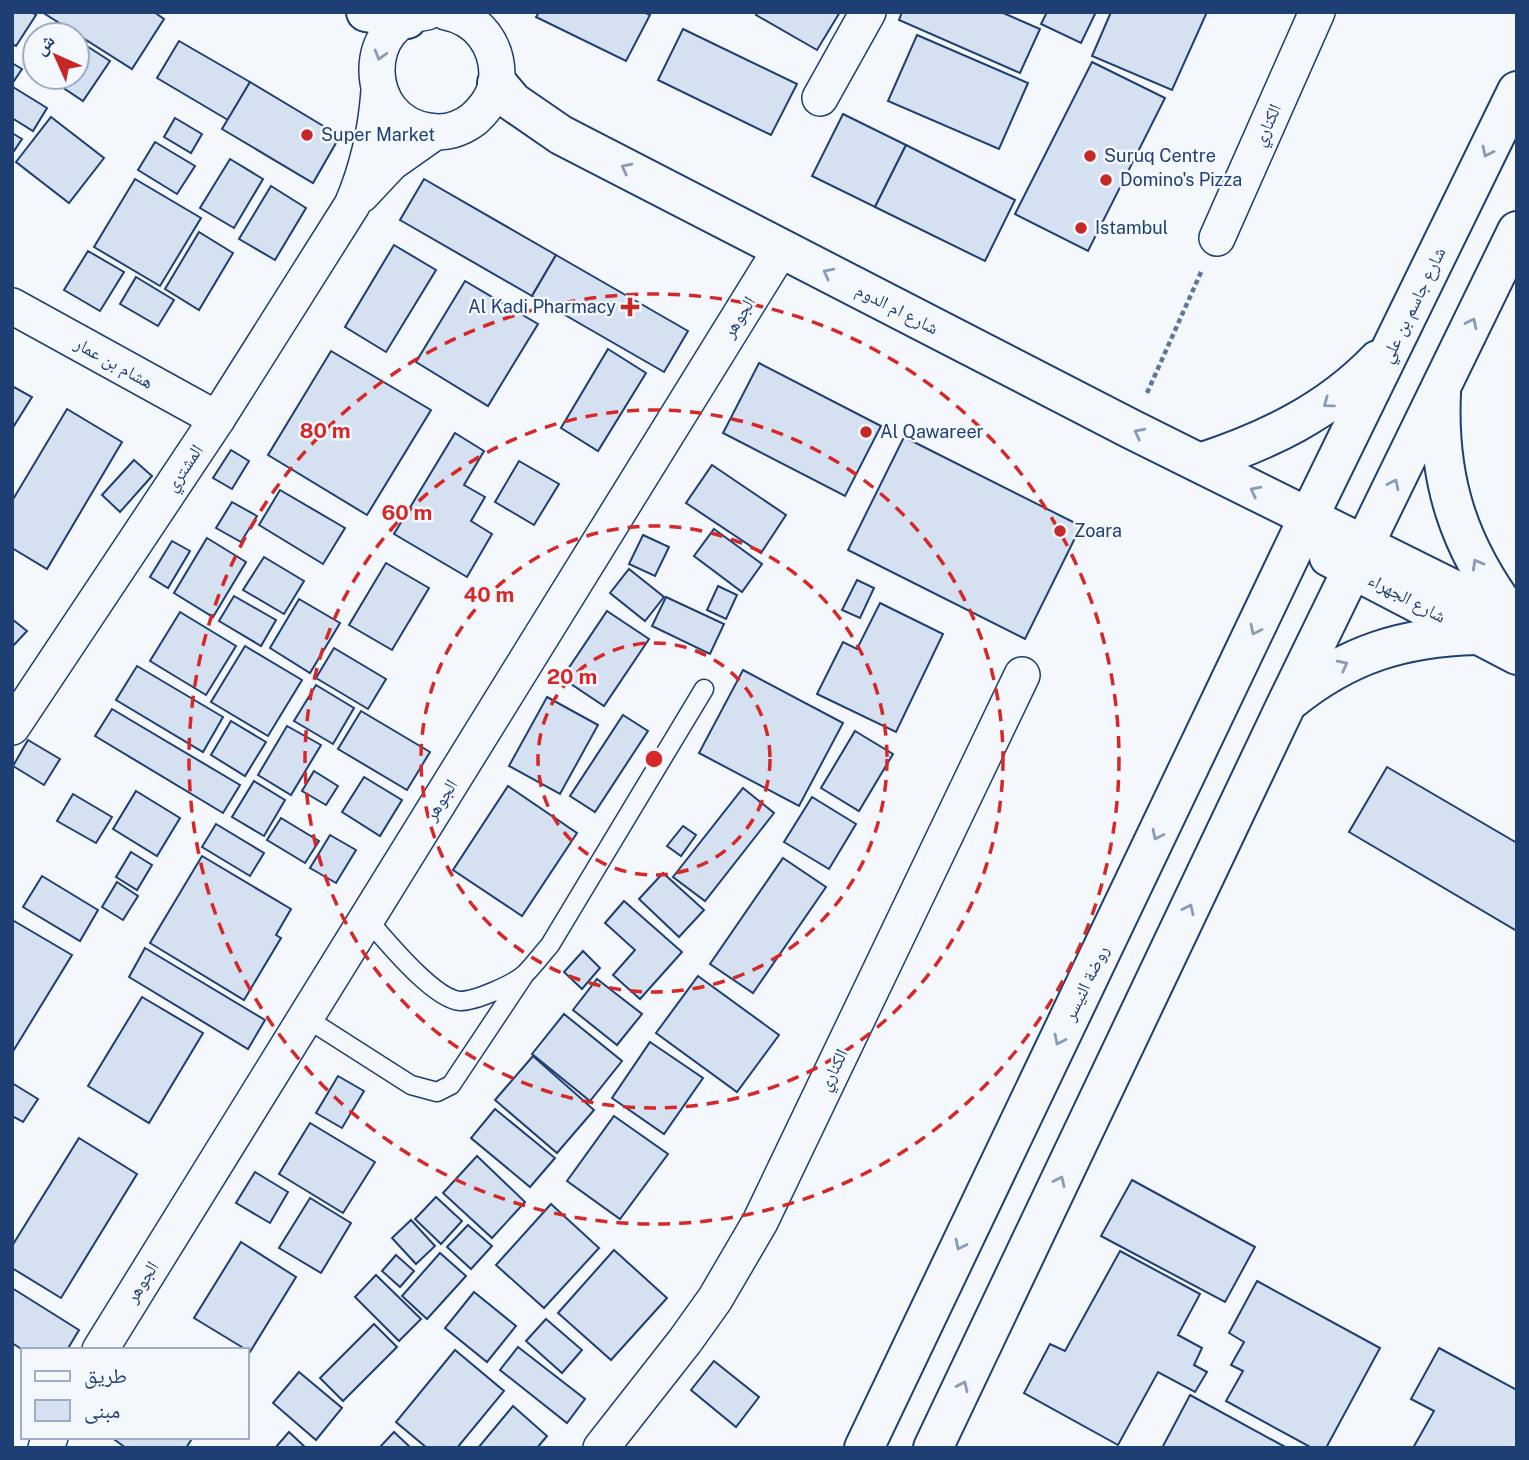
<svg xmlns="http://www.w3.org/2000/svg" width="1529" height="1460" viewBox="0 0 1529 1460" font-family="'Public Sans','Noto Naskh Arabic',sans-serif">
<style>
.building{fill:#d5e0f0;stroke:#1d3f73;stroke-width:2}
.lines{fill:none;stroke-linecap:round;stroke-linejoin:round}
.lane-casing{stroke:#1d3f73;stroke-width:21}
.street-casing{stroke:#1d3f73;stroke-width:38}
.secondary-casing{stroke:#1d3f73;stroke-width:42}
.path{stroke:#5e769c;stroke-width:4.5;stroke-dasharray:5 3.5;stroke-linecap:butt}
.lane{stroke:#f4f7fb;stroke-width:18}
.street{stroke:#f4f7fb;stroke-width:35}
.secondary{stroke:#f4f7fb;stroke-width:38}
.oneway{stroke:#889bb7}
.ring{fill:none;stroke:#d62828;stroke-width:3.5;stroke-dasharray:12 9}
.poi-dot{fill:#c62828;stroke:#f4f7fb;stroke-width:2.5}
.labels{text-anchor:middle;stroke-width:5;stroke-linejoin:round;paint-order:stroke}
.street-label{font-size:18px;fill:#1d3f73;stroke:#f4f7fb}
.poi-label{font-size:18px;fill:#1d3f73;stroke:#f4f7fb;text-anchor:start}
.centre{fill:#d62828;stroke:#f4f7fb;stroke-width:3.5}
.ring-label{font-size:21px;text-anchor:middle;font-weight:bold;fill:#d62828;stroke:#f4f7fb;stroke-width:5;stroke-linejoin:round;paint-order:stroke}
</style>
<rect width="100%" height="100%" fill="#f4f7fb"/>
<g class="building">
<path d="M12,12H31L36,15L16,46L12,44Z"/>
<path d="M42,12H154L164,19L132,69Z"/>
<path d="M539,12H644L650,15L626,61L536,17Z"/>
<path d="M758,12H840L817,50L756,15Z"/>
<path d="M902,12H1001L1040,29L1020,73L899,20Z"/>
<path d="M1047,12H1096L1081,43L1041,24Z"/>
<path d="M1111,12H1207L1172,90L1092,56Z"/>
<path d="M683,29L797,84L771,135L658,80Z"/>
<path d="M917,35L1028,83L999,149L888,101Z"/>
<path d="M79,41L110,61L83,101L53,81L56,77H77V45Z"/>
<path d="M179,41L250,82L228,120L157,78Z"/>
<path d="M1092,62L1165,98L1088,251L1015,214Z"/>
<path d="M12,63L22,69L12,84Z"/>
<path d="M250,82L340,136L313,183L222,129Z"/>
<path d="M13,87L47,108L33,131L12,118Z"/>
<path d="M843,114L906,145L875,207L812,176Z"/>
<path d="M51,117L104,158L69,203L16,162Z"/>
<path d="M175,118L202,134L191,153L164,137Z"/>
<path d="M12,133L22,139L12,154Z"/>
<path d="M155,142L195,166L177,194L138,170Z"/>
<path d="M906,145L1015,200L985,261L875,207Z"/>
<path d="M230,159L263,179L234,228L200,208Z"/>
<path d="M135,179L201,218L160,286L94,247Z"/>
<path d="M424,179L556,255L532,296L400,220Z"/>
<path d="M271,186L306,208L275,260L239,239Z"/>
<path d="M199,232L233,253L199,310L165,289Z"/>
<path d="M394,245L436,270L386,352L345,327Z"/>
<path d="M88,251L124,272L100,311L64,290Z"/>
<path d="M556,255L688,331L664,372L532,296Z"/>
<path d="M136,277L174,300L158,326L120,304Z"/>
<path d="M465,281L538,324L488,406L416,362Z"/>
<path d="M608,349L646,373L598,451L561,428Z"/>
<path d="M331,351L431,410L367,515L268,455Z"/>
<path d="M759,363L881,426L845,496L723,433Z"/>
<path d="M12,386L32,397L12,429Z"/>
<path d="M67,409L122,442L47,569L12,548V501Z"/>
<path d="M455,433L484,451L464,485L485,497L471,521L492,534L467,577L394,534Z"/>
<path d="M904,437L1081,526L1025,639L848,550Z"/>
<path d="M231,450L249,461L232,489L213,478Z"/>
<path d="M134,460L152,476L120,512L102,495Z"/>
<path d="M519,461L559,484L534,525L495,502Z"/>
<path d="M712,465L786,515L761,553L686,503Z"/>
<path d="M280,490L345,528L323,564L259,525Z"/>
<path d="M232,502L257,516L241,542L216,528Z"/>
<path d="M714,529L762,564L742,592L694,556Z"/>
<path d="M643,535L669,547L655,576L629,564Z"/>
<path d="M207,538L246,562L213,617L174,593Z"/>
<path d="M172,541L190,551L168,588L150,577Z"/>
<path d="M264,557L304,581L284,614L243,590Z"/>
<path d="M386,563L429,588L392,650L349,625Z"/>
<path d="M629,569L664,597L645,621L610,593Z"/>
<path d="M857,580L874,588L860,618L842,610Z"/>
<path d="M718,586L737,595L726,619L707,610Z"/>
<path d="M234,596L276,620L261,646L219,621Z"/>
<path d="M666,597L724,624L710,654L652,626Z"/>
<path d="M299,599L340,623L310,673L270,648Z"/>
<path d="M880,603L943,634L896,732L817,694L843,642L857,649Z"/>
<path d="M607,611L649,639L604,706L562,678Z"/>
<path d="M180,612L236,646L206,695L150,661Z"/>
<path d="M12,619L27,631L12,647Z"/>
<path d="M245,646L302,680L268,736L211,702Z"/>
<path d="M334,648L386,679L368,709L316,678Z"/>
<path d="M137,666L223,717L203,752L116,700Z"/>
<path d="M743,670L843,723L799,806L699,753Z"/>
<path d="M316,685L354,708L333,744L294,721Z"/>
<path d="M547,697L598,725L560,794L509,766Z"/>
<path d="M112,709L240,785L223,813L95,736Z"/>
<path d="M361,711L430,752L407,790L338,749Z"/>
<path d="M623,715L648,731L595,812L570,796Z"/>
<path d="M231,721L266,742L245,776L211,755Z"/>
<path d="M287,726L321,745L291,795L258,775Z"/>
<path d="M855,731L893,754L859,811L821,788Z"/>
<path d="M28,740L60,759L44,785L13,766Z"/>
<path d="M1387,767L1517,843V931L1349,832Z"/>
<path d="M314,771L338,786L326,805L302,791Z"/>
<path d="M364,777L402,800L380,836L342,812Z"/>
<path d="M254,781L285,800L264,836L232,817Z"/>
<path d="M508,786L577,833L522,916L453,870Z"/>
<path d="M743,788L774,813L705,901L673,877Z"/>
<path d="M136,791L180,818L157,856L113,829Z"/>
<path d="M73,794L112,817L96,843L57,821Z"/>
<path d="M812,797L856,824L829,869L784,842Z"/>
<path d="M281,818L319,841L305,863L267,840Z"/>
<path d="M216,824L264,853L250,876L202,847Z"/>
<path d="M683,826L696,835L681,856L667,846Z"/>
<path d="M330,835L356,850L336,883L310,868Z"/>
<path d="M131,852L152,865L137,890L116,877Z"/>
<path d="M202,856L291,909L276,935L281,938L244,1000L150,943Z"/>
<path d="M783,858L826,887L753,993L710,964Z"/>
<path d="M663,873L704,910L679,937L639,899Z"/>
<path d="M42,876L98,910L80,941L23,907Z"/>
<path d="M117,882L138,896L123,920L102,907Z"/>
<path d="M624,901L682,952L640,999L613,975L635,950L605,923Z"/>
<path d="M14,921L72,955L12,1053V923Z"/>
<path d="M145,948L265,1020L248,1049L129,977Z"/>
<path d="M583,951L600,968L582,989L564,972Z"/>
<path d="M698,976L779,1035L737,1092L656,1033Z"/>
<path d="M597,979L642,1014L617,1045L573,1010Z"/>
<path d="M142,997L203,1033L149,1123L88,1086Z"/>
<path d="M564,1014L622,1061L590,1101L532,1054Z"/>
<path d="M650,1042L703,1078L664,1134L612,1098Z"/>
<path d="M533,1056L594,1110L557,1153L495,1100Z"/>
<path d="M338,1076L364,1091L342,1128L316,1113Z"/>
<path d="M12,1083L38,1099L23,1122L12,1116Z"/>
<path d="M495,1109L555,1158L530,1187L471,1138Z"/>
<path d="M614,1116L668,1154L620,1219L567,1181Z"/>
<path d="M310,1123L375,1162L343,1213L279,1174Z"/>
<path d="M79,1138L137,1174L61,1298L12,1268V1246Z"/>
<path d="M477,1156L525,1202L492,1238L443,1193Z"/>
<path d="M255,1172L288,1192L270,1223L236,1203Z"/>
<path d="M1132,1180L1255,1247L1225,1302L1101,1236Z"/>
<path d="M436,1197L462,1221L441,1244L415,1219Z"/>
<path d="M310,1198L351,1223L321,1273L279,1248Z"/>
<path d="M551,1204L599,1248L544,1308L496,1265Z"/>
<path d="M411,1220L435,1246L416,1264L392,1238Z"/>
<path d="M468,1225L492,1246L471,1269L447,1247Z"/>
<path d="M241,1242L296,1277L250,1352L194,1318Z"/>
<path d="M614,1250L667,1298L611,1360L558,1313Z"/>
<path d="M1120,1251L1200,1294L1178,1335L1202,1348L1194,1365L1207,1372L1195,1392L1158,1372L1118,1445L1024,1393L1050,1344L1065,1351Z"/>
<path d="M440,1253L466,1276L427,1319L402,1296Z"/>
<path d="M396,1255L414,1271L400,1287L382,1271Z"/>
<path d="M376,1275L421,1319L399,1341L355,1297Z"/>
<path d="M1257,1281L1380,1348L1326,1448H1312L1226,1401L1243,1371L1231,1365L1244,1342L1229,1333Z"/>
<path d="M12,1288L79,1330L67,1350H23L12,1343Z"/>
<path d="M474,1292L516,1326L487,1362L445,1328Z"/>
<path d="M546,1319L582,1350L562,1373L526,1341Z"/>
<path d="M374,1324L397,1347L343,1401L320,1378Z"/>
<path d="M518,1347L585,1399L567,1423L500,1370Z"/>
<path d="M1439,1348L1517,1390V1448H1413L1434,1411L1411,1399Z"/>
<path d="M455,1350L504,1391L457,1448H427L396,1422Z"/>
<path d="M714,1361L759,1397L736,1427L691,1390Z"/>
<path d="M299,1372L342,1408L316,1440L273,1403Z"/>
<path d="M1190,1395L1287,1448H1162Z"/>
<path d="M513,1406L547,1436L537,1448H478Z"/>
<path d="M289,1432L306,1448H275Z"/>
<path d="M394,1432L411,1448H379Z"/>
<path d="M118,1437H193L186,1448H126L115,1440Z"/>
</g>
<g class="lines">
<defs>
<g id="lane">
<path d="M367,919C385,939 433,999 460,1001C476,1001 514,984 525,974C534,965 542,954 550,945L704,689"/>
<path d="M306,1018L411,1085L437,1092L451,1085L523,977"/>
</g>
<g id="street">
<path d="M427,12C359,20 361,122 429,131C445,134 461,129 474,119C486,108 496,94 497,78C498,45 478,18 446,12"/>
<path d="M820,98L868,12"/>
<path d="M361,195L391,163L435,132"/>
<path d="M1217,238L1317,12"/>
<path d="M12,306L217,419"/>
<path d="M12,727L217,419L352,205C368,168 376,132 379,91"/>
<path d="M100,1350L781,249"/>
<path d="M46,1448L50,1437"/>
<path d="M601,1448L685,1341L715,1299L760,1222L1022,675"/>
</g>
<g id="secondary">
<path d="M366,12L407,19"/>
<path d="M497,83L513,102L561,135L1131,429L1517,621"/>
<path d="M1441,393C1437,481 1459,547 1512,617"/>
<path d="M1200,463C1267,441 1328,412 1378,360"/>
<path d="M1329,557L1517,655"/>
<path d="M1291,700C1348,654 1403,637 1476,635"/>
<path d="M864,1448L1297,541L1517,91"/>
<path d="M933,1448L1287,703L1517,231"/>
</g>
</defs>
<use href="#lane" class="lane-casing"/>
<use href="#street" class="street-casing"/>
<use href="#secondary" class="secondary-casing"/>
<path class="path" d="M1147,393L1202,270"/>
<use href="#lane" class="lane"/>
<use href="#street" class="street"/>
<use href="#secondary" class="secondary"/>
</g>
<defs><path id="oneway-chevron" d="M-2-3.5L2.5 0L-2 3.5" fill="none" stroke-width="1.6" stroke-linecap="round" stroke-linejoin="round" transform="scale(1.75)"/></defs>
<g class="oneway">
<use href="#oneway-chevron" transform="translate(380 55) rotate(106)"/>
<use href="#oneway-chevron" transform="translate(1487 152) rotate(116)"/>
<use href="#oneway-chevron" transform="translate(626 168) rotate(-153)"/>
<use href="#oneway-chevron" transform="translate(828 273) rotate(-153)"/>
<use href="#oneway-chevron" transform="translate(1472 323) rotate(-64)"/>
<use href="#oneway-chevron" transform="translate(1328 403) rotate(144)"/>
<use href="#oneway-chevron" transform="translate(1139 433) rotate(-153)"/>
<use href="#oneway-chevron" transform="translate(1394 484) rotate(-64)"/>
<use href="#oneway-chevron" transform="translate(1255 491) rotate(-153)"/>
<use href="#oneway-chevron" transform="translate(1477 564) rotate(-119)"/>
<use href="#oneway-chevron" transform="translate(1255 630) rotate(116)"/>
<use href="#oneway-chevron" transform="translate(1343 665) rotate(-27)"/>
<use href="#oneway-chevron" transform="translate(1157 835) rotate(116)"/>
<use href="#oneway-chevron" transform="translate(1189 909) rotate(-65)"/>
<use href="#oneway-chevron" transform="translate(1059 1040) rotate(116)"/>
<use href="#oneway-chevron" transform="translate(1060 1181) rotate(-65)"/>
<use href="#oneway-chevron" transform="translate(960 1245) rotate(116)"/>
<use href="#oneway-chevron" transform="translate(963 1386) rotate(-65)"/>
</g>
<g class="ring">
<circle cx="654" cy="759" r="116"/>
<circle cx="654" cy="759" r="233"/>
<circle cx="654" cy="759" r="349"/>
<circle cx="654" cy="759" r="465"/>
</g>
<g class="poi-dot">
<circle cx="307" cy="135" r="7"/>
<circle cx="1090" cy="156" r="7"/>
<circle cx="1106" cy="180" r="7"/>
<circle cx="1081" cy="228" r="7"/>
<path d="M626.5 296.5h7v7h7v7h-7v7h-7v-7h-7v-7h7z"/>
<circle cx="866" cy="432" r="7"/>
<circle cx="1060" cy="531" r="7"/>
</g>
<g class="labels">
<g class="street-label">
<text transform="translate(1267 125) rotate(-66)" y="6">الكناري</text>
<text transform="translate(1413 305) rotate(-64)" y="6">شارع جاسم بن علي</text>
<text transform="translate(897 309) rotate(27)" y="6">شارع ام الدوم</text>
<text transform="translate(739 317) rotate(-58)" y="6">الجوهر</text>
<text transform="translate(114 363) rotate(29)" y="6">هشام بن عمار</text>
<text transform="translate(184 468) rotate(-56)" y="6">المشتري</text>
<text transform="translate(1407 598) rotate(28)" y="6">شارع الجهراء</text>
<text transform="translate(441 800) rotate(-58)" y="6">الجوهر</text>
<text transform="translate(1086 983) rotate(-64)" y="6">روضة النيسر</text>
<text transform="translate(833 1070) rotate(-64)" y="6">الكناري</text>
<text transform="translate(142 1282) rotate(-58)" y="6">الجوهر</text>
</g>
<g class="poi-label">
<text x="321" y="141">Super Market</text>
<text x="1104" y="162">Suruq Centre</text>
<text x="1120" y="186">Domino's Pizza</text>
<text x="1095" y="234">Istambul</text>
<text x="616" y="313" text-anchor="end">Al Kadi Pharmacy</text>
<text x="880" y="438">Al Qawareer</text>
<text x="1074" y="537">Zoara</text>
</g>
</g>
<circle cx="654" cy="759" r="10" class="centre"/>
<g class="ring-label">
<text x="325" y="438">80 m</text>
<text x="407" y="520">60 m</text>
<text x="489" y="602">40 m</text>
<text x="572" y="684">20 m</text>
</g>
<rect width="1529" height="1460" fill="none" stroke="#1d3f73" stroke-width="28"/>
<rect x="21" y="1348" width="228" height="91" fill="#f4f7fb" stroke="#9eadc5" stroke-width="2"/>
<rect x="35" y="1371" width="35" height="10" fill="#f4f7fb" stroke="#9eadc5" stroke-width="2"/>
<text x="84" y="1383" font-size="21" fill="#1d3f73">طريق</text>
<rect x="35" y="1400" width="35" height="21" fill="#d5e0f0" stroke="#9eadc5" stroke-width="2"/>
<text x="84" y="1418" font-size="21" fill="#1d3f73">مبنى</text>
<g transform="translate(56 56) rotate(315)"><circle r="33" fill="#f4f7fb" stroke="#9eadc5" stroke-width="2"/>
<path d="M0-5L12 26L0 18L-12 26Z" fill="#c62828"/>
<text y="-10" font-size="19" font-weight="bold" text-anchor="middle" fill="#1d3f73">ش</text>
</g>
</svg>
